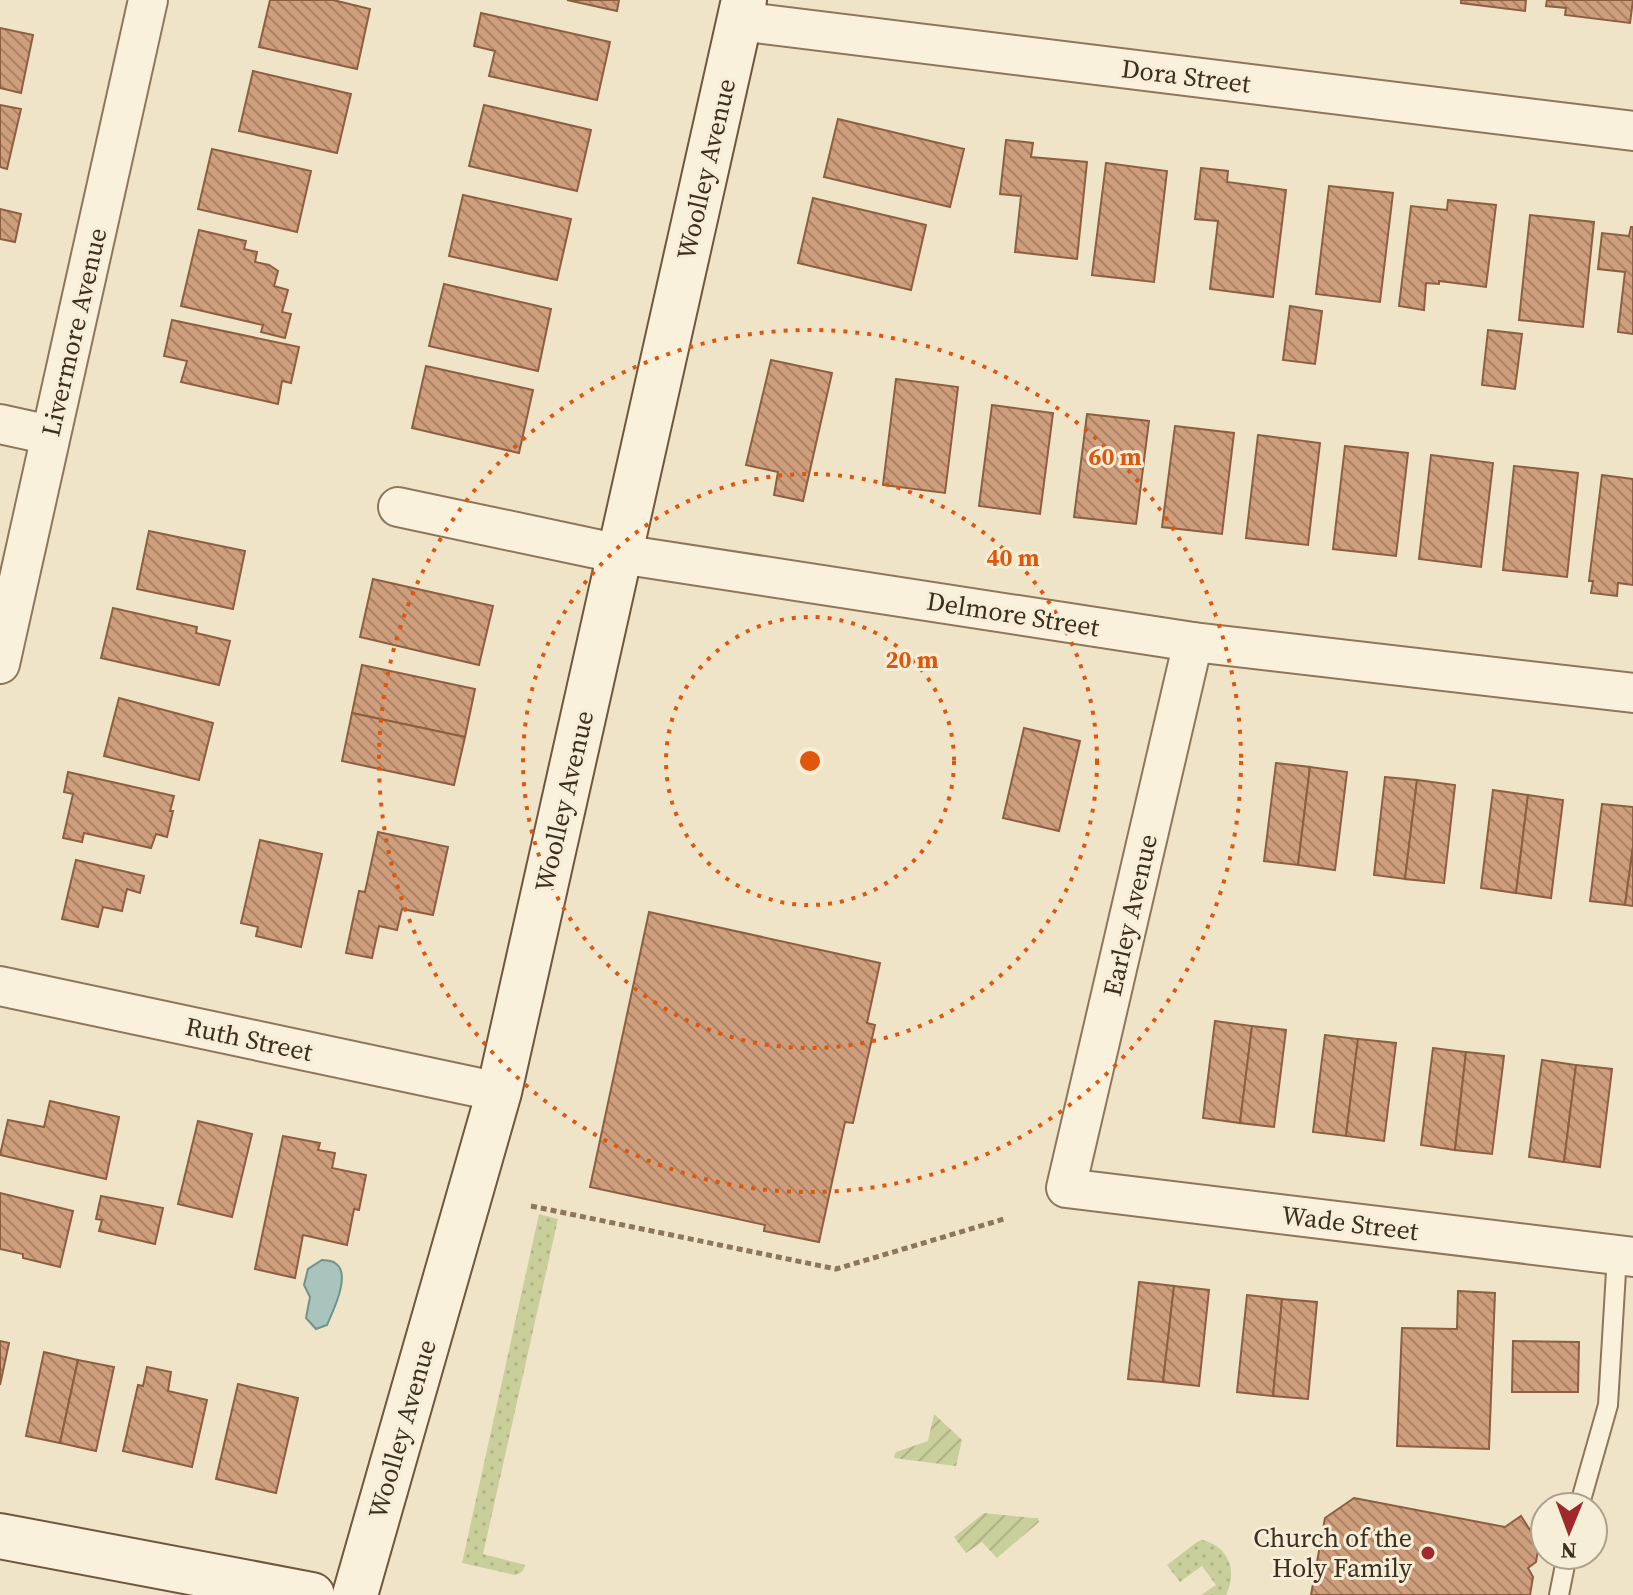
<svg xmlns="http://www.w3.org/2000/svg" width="1633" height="1595" viewBox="0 0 1633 1595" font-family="'Source Serif 4',serif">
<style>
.grass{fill:url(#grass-dots)}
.garden{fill:url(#garden-furrows)}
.water{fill:#a9c4bc;stroke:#6f938a;stroke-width:2}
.building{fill:url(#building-back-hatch);stroke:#8d5f41;stroke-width:2}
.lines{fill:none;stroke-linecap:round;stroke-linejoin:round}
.lane-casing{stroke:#8d765c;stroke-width:22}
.street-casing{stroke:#8d765c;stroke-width:42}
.secondary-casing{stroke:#6f573f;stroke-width:48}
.path{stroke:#8d765c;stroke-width:5;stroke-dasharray:6 4;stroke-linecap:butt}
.lane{stroke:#faf1dc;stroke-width:18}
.street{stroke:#faf1dc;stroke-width:38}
.secondary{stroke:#faf1dc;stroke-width:44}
.ring{fill:none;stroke:#df570d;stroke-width:4;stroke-dasharray:4 8}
.poi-dot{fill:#9e2a2b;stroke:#f7eed8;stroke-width:3}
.labels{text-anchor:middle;stroke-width:6;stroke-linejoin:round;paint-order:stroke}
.street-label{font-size:26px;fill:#3d2e20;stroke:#f7eed8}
.poi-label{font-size:26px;fill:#3d2e20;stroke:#f7eed8;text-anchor:end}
.centre{fill:#df570d;stroke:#f7eed8;stroke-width:4}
.ring-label{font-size:24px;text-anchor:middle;font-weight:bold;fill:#df570d;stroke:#f7eed8;stroke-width:6;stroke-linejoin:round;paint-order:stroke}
</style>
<defs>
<pattern id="grass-dots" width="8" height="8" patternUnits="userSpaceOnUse" patternTransform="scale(2)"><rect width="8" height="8" fill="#c9cf9b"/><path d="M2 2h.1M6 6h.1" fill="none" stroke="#aeb285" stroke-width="1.8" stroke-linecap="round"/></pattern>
<pattern id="garden-furrows" width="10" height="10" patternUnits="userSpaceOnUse" patternTransform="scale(2)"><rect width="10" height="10" fill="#c9cf9b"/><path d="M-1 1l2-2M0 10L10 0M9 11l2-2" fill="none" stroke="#aeb285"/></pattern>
<pattern id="building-back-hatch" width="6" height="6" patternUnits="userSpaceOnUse" patternTransform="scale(2)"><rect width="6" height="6" fill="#cf9f7d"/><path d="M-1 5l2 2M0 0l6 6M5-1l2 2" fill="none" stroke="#a98266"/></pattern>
</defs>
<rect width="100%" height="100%" fill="#f0e4c8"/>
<g class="grass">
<path d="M539,1214L558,1219L483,1554L525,1565C524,1571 520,1574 515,1575L462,1563Z"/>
<path d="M1202,1540C1229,1546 1238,1572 1226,1595H1201L1216,1585L1202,1566L1180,1582L1167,1565L1197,1542Z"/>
</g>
<g class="garden">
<path d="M934,1414L962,1440L956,1466L894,1458L895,1453L899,1451L928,1441Z"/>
<path d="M984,1513L1034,1518H1038L1039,1522L997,1558L982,1542L966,1553L954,1537Z"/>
</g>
<path class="water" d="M322,1260C325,1260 333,1261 335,1263C352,1273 333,1311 327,1325L316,1329L306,1318L310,1297L304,1285L308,1269Z"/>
<g class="building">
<path d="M270,0H333L370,9L357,69L259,47Z"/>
<path d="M567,0H619L617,11Z"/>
<path d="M1461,0H1526L1525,11L1461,3Z"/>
<path d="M1547,0H1633L1630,23L1565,15L1566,8L1546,6Z"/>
<path d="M481,13L610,42L597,100L489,76L495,51L474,46Z"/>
<path d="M0,28L33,35L21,93L0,88Z"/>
<path d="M253,71L351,94L337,153L239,131Z"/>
<path d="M0,105L21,109L7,169L0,167Z"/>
<path d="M484,105L591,130L577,191L469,166Z"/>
<path d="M838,119L964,149L950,207L824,177Z"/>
<path d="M1006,140L1033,143L1031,157L1087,162L1077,259L1015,252L1021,196L1000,194Z"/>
<path d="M212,149L311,171L297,232L198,209Z"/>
<path d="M1106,163L1167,171L1154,282L1092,275Z"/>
<path d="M1201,168L1228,171L1227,182L1286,190L1273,297L1210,289L1218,221L1195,219Z"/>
<path d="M1329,186L1393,193L1380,302L1316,294Z"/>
<path d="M463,195L571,219L557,280L449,256Z"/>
<path d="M813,198L926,225L911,290L798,263Z"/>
<path d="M1448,200L1496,205L1486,287L1439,281V284L1426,283L1424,310L1399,306L1411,206L1447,210Z"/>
<path d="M0,209L21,214L15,242L0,239Z"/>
<path d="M1530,215L1594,222L1583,327L1519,320Z"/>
<path d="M1631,227H1633V334L1618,332L1625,272L1598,269L1602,233L1629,236Z"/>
<path d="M199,230L246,241L244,249L257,252L255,262L269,265L278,271L274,286L288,290L282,312L291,314L285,338L261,332L263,325L181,306Z"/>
<path d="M444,284L551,309L538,371L429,346Z"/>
<path d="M1290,306L1322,311L1315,364L1283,360Z"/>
<path d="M172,320L299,347L291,383L282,381L278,404L181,382L187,361L164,356Z"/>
<path d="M1488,330L1522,334L1515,389L1482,385Z"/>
<path d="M771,360L832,373L803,501L774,495L778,472L746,465Z"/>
<path d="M426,366L533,390L519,453L412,428Z"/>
<path d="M896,379L958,387L945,493L883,485Z"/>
<path d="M992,405L1053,413L1040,514L979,506Z"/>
<path d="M1087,414L1149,421L1136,524L1074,517Z"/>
<path d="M1175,426L1234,433L1222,534L1162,527Z"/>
<path d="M1258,435L1320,443L1308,545L1246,538Z"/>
<path d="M1345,446L1408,453L1396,556L1333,549Z"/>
<path d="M1431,455L1493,463L1481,567L1419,559Z"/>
<path d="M1514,466L1578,473L1567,577L1503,570Z"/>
<path d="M1602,475L1633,479V585L1618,583L1617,596L1591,593L1593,581H1589Z"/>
<path d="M149,531L245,551L233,609L137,589Z"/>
<path d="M373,579L493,606L479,665L360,637Z"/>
<path d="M113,608L197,627L196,633L230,641L219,685L101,658Z"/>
<path d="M362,665L475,689L465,737L352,713Z"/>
<path d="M119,698L213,723L199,780L104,756Z"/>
<path d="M352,713L465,737L454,785L342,761Z"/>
<path d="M1024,728L1080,741L1059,831L1003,818Z"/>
<path d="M1276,763L1310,767L1298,865L1264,861Z"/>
<path d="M1310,767L1347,772L1335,870L1298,865Z"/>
<path d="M68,772L174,796L170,811H173L167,837L156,834L151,848L84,833L82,842L63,838L73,794L64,792Z"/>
<path d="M1385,777L1417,780L1405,879L1374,875Z"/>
<path d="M1417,780L1455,785L1444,883L1405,879Z"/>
<path d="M1493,790L1528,795L1516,893L1481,888Z"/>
<path d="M1528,795L1563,800L1551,898L1516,893Z"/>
<path d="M1602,804L1633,807V847L1625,905L1590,901Z"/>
<path d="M378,832L448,847L433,915L402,909L397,930L379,926L372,958L346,953L359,891L365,892Z"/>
<path d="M260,840L322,854L301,947L256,936L258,927L241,923Z"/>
<path d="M1633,847V906L1625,905Z"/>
<path d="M76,860L144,876L140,893L127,889L122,911L103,907L98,927L62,919Z"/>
<path d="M649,912L880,963L867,1023L875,1025L853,1123L845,1122L819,1242L764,1231L765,1225L590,1187Z"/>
<path d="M1215,1021L1252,1026L1240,1123L1203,1118Z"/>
<path d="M1252,1026L1286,1030L1274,1127L1240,1123Z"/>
<path d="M1325,1035L1358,1039L1346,1136L1313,1132Z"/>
<path d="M1358,1039L1396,1043L1384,1141L1346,1136Z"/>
<path d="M1433,1048L1466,1052L1455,1150L1421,1145Z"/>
<path d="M1466,1052L1504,1056L1492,1154L1455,1150Z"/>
<path d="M1542,1060L1576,1065L1564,1162L1529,1157Z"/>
<path d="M1576,1065L1612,1069L1600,1167L1564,1162Z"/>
<path d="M50,1101L119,1117L106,1179L0,1155L8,1120L44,1127Z"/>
<path d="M198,1121L252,1134L232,1217L178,1204Z"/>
<path d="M283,1136L320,1143L318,1150L335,1153L332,1168L366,1175L359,1210L354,1209L347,1245L303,1235L295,1278L255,1269Z"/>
<path d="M0,1193L73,1211L60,1267L23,1258V1254L0,1249Z"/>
<path d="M101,1196L163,1208L155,1244L99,1231L102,1220L96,1219Z"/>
<path d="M1139,1282L1174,1286L1163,1382L1128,1379Z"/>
<path d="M1174,1286L1209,1290L1199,1386L1163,1382Z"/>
<path d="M1458,1291L1495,1293L1489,1449L1397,1446L1402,1328L1457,1329Z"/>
<path d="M1247,1295L1282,1299L1273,1396L1237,1392Z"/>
<path d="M1282,1299L1317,1302L1308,1399L1273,1396Z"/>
<path d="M0,1341L9,1343L0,1385Z"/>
<path d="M1513,1341L1579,1342L1578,1392H1512Z"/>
<path d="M44,1352L78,1360L60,1443L26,1436Z"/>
<path d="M78,1360L114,1367L96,1451L60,1443Z"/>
<path d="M147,1367L171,1372L168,1391L207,1400L192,1467L123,1451L138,1385L143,1386Z"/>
<path d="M238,1384L298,1398L276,1493L216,1479Z"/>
<path d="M1354,1498L1505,1527L1521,1516L1539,1544L1536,1562L1528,1568L1533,1577L1530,1595H1311L1325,1518Z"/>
</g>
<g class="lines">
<defs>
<g id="lane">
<path d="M1579,1507L1608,1405L1617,1255"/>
<path d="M1559,1595L1567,1555"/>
</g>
<g id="street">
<path d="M739,21L1633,131"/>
<path d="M0,424L50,435"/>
<path d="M398,507L620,554L1193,642L1633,693"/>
<path d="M1193,642L1066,1188L1633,1257"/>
<path d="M0,664L148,0"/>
<path d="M0,986L499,1092"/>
</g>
<g id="secondary">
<path d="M0,1536L312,1595"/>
<path d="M355,1595L499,1092L744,0"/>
</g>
</defs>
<use href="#lane" class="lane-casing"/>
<use href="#street" class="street-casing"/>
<use href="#secondary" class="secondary-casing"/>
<path class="path" d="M531,1206L836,1269L1004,1219"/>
<use href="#lane" class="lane"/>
<use href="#street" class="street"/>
<use href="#secondary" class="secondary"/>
</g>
<g class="ring">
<circle cx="810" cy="761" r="144"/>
<circle cx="810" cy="761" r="287"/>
<circle cx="810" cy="761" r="431"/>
</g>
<circle class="poi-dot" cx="1428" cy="1553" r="8"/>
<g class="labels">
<g class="street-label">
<text transform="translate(1186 76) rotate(7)" y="9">Dora Street</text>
<text transform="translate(706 169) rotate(-77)" y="9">Woolley Avenue</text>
<text transform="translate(74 332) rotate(-77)" y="9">Livermore Avenue</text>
<text transform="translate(1013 614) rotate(9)" y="9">Delmore Street</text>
<text transform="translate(564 801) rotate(-77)" y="9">Woolley Avenue</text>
<text transform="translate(1130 915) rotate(-77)" y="9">Earley Avenue</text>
<text transform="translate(249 1039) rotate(12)" y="9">Ruth Street</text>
<text transform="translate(1350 1223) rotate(7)" y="9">Wade Street</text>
<text transform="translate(402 1429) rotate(-74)" y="9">Woolley Avenue</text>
</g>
<g class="poi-label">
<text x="1412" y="1547">Church of the<tspan x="1412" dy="30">Holy Family</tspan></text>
</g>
</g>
<circle cx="810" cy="761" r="12" class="centre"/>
<g class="ring-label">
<text x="1115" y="465">60 m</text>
<text x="1013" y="566">40 m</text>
<text x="912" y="668">20 m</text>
</g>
<g transform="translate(1569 1531) rotate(181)"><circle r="38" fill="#f7eed8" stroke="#ada18e" stroke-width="2"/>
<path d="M0-6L14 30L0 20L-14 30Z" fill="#9e2a2b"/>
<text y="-12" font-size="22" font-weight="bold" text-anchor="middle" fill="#3d2e20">N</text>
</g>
</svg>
